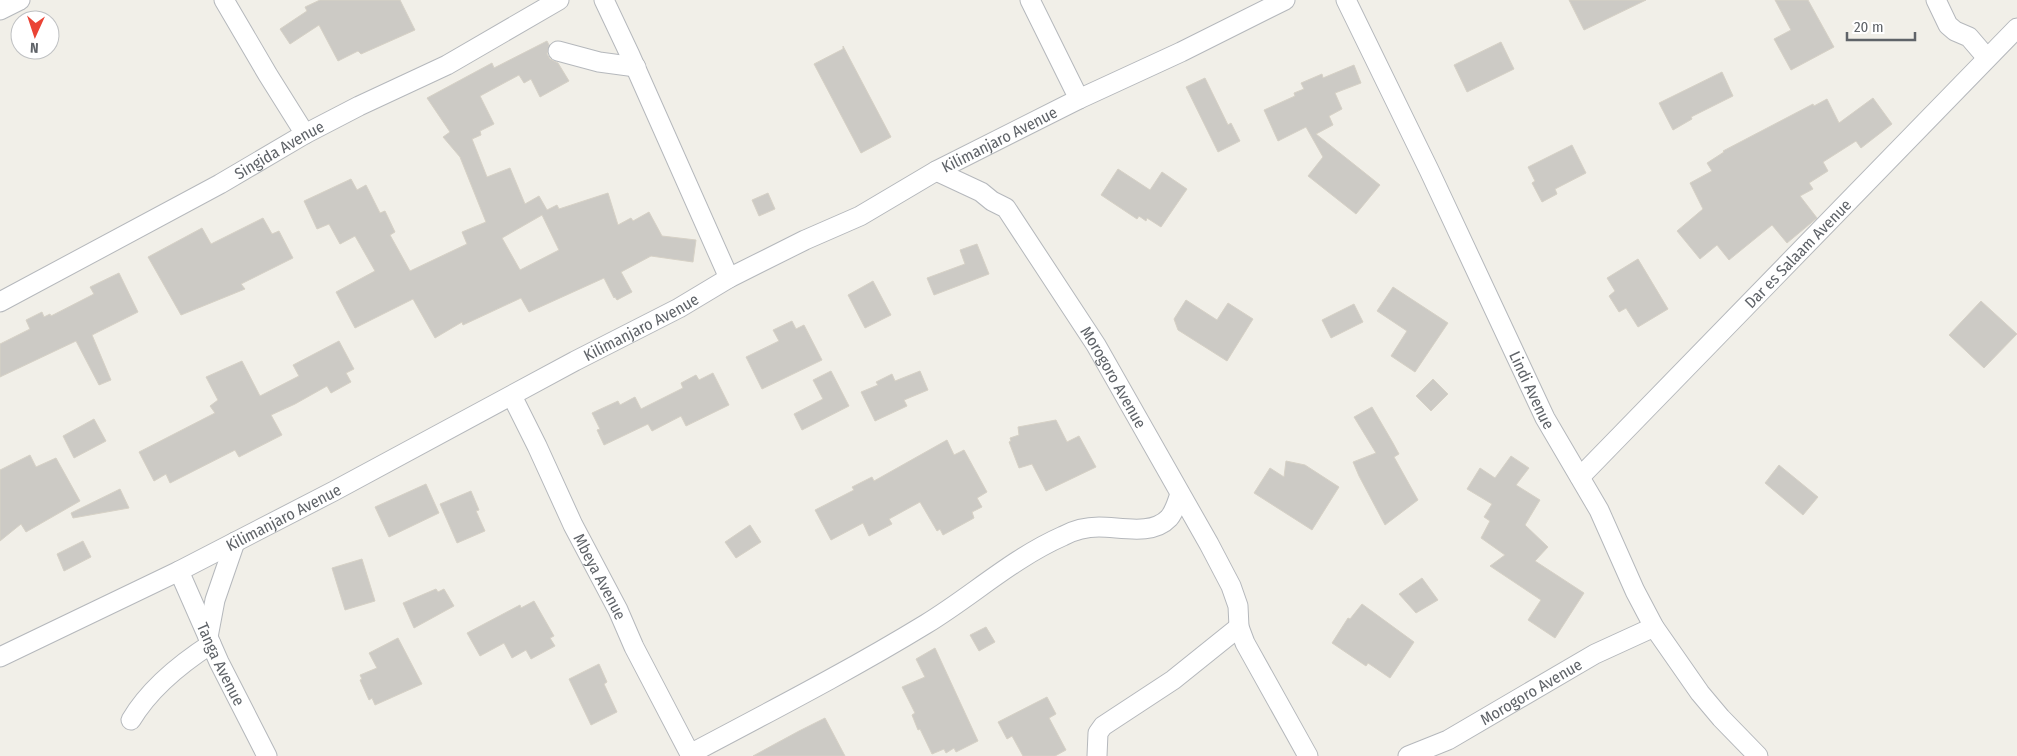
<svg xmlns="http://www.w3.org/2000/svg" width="2017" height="756" viewBox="0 0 2017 756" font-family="'Fira Sans Condensed',sans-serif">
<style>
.building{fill:#cccac5;stroke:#d6d1c6;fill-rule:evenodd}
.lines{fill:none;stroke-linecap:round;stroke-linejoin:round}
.minor-casing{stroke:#b5b8bc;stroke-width:21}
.minor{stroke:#fff;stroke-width:19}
.labels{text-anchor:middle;stroke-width:4.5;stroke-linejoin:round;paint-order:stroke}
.street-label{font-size:16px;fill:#5f6368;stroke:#fff}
</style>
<rect width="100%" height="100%" fill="#f1efe8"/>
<g class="building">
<path d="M320,0H400L415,30L361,54L358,51L338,61L319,25L290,44L280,29L307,11L305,7Z"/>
<path d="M1569,0H1646L1584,30Z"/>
<path d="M1775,0H1808L1834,47L1791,70L1774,39L1791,30Z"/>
<path d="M547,41L549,45L547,54L550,59L558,63L569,81L540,97L531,79L524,83L519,75L480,96L494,124L480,131L481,135L472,139L487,177L510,168L525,204L539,196L547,210L557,205L559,209L608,193L618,225L631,218L633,221L649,212L662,236L696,240L693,262L651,256L621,272L632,292L617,300L615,297L614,298L604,278L529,312L521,298L463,325L462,322L435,338L413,299L355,328L336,292L375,271L355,236L340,244L329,224L317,229L304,201L351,179L357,190L366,185L380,213L385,211L395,232L390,235L410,271L467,244L462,232L486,222L460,157L443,137L450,132L427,98L492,63L494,68ZM542,215L559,250L520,270L502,238Z"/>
<path d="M1501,42L1514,69L1467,92L1454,65Z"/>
<path d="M843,46L891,137L861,153L814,64L843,49Z"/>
<path d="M1354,65L1361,83L1335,93L1342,109L1329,116L1333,125L1316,134L1380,185L1356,214L1308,176L1323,157L1306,127L1278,141L1264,110L1295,96L1294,93L1304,89L1301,83L1322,74L1323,78Z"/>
<path d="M1722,72L1733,96L1691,117L1692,119L1673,130L1659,103Z"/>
<path d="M1205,78L1228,125L1231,123L1240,141L1218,152L1186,87Z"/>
<path d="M1873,98L1892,124L1861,148L1856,141L1823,162L1828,171L1809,183L1813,189L1800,196L1817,218L1787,243L1772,225L1729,260L1717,245L1700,259L1677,231L1703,209L1690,183L1712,171L1707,163L1724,152L1723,151L1813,104L1814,106L1827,99L1839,123Z"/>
<path d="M1572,145L1586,173L1555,189L1557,194L1542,202L1532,183L1535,181L1528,167Z"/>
<path d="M1118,169L1150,190L1162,172L1187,189L1161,227L1147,218L1146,221L1139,216L1137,219L1101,195Z"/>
<path d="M768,193L775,209L759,216L752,200Z"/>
<path d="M263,218L272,234L279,231L293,258L241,284L245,289L181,315L148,257L202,228L211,244Z"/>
<path d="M977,244L989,274L934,295L927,278L965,264L960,250Z"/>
<path d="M1638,259L1668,309L1638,327L1626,308L1619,312L1609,296L1615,291L1607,278Z"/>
<path d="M119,273L138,312L92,335L111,380L99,385L76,341L0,377V344L30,329L26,320L42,312L44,317L50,314L51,316L94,294L90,287Z"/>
<path d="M873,281L891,315L865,328L848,295Z"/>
<path d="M1393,287L1448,323L1415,372L1391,356L1407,331L1377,311Z"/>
<path d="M1186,300L1217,320L1228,303L1253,319L1227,361L1178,330L1174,319Z"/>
<path d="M1981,301L2017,334L1984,368L1949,335Z"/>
<path d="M1354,304L1363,322L1331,338L1322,320Z"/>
<path d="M792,321L796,329L804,325L822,360L762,389L746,357L779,341L773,330Z"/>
<path d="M339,341L354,369L346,373L351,382L331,393L327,386L295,404L271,415L282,435L239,457L235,450L170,483L166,474L154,481L139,452L215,413L210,406L218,400L206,377L242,361L260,396L299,376L293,365Z"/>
<path d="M831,371L849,406L802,430L794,414L823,399L813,380Z"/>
<path d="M920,371L928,390L904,400L907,406L875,421L861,392L878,385L876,382L892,374L895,381Z"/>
<path d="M713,373L729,405L686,426L681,416L652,431L648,424L604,445L597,430L600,429L592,413L618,401L620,405L635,397L641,409L683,388L681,383L696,375L699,380Z"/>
<path d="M1433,379L1448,394L1431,411L1416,396Z"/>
<path d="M1372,407L1393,443L1399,454L1394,457L1418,500L1385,525L1359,476L1353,462L1376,453L1354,417Z"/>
<path d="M94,419L106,441L74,458L63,436Z"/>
<path d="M1056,420L1067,442L1079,436L1096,467L1046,491L1032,464L1019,468L1009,442L1011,441L1010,438L1019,435L1018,427Z"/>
<path d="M947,440L954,455L964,450L987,492L977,498L982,507L972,512L974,518L943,535L940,529L937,531L920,502L889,519L892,524L869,536L863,523L831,540L815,510L854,490L852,487L872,477L874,481Z"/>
<path d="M30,455L36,467L56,458L80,501L26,532L21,524L0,541V470Z"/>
<path d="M1511,456L1529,468L1516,485L1540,500L1525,525L1548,547L1535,561L1584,593L1555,638L1528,620L1541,600L1490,566L1505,555L1481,538L1490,521L1484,517L1492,504L1467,489L1480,468L1495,478Z"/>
<path d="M1286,461L1305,465L1339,487L1312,530L1254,493L1270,468L1284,477Z"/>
<path d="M1779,465L1818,497L1803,515L1765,483Z"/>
<path d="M426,484L439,513L389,537L375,507Z"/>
<path d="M120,489L129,508L73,518L71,513Z"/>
<path d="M471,491L479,510L476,511L485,531L457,543L440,504Z"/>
<path d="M750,525L761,542L736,558L725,542Z"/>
<path d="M83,541L91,557L64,571L57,554Z"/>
<path d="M362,559L375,601L345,610L332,568Z"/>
<path d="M1422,578L1438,600L1416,613L1399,594Z"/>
<path d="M436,589L438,592L444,589L454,606L414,628L403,603Z"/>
<path d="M534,601L554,636L550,638L555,646L531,659L526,650L512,658L504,643L480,656L467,633L520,605L521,608Z"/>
<path d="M1362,604L1414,642L1390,678L1368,663L1366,666L1332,643L1348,618L1350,619Z"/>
<path d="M986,627L995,642L979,651L970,635Z"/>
<path d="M398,638L422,684L375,705L372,698L369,700L360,680L362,679L360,675L377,668L369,653Z"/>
<path d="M935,648L978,741L956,752L954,748L946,753L944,749L932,754L920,729L918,730L912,715L915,713L902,687L925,677L916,659Z"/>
<path d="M599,664L607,682L604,684L617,712L591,725L569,679Z"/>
<path d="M1047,697L1056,714L1049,718L1066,750L1055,756H1023L1012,736L1007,739L998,722Z"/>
<path d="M825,718L845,756H753L799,731Z"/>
</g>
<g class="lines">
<defs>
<g id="minor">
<path d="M224,0L268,75L305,134"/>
<path d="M604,0L630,55L729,278"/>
<path d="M1030,0L1079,99"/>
<path id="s1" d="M1346,0L1429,170L1545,418L1599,510L1635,591L1654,627L1700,693L1721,718L1758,756"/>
<path d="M1936,0L1948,25L1955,31L1969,37L1987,58"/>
<path d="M0,10L20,0"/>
<path d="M558,51L599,62L636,67"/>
<path id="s2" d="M936,171L981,192L992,201L1006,208L1096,345L1209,544L1231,586L1238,606L1239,627L1245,643L1308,756"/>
<path id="s3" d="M0,302L220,184L305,134L359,106L447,65L559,0"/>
<path id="s4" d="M512,396L537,446L573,525L618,610L634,647L691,756"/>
<path id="s5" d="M1580,477L2017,28"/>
<path id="s6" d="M179,571L219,662L267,756"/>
<path d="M208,637L215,600L235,542"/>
<path id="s7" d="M0,657L179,571L334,491L575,361L679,308L729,278L805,240L860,216L936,171L1079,99L1181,52L1285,0"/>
<path d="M131,720C150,688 180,664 211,644"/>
<path d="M690,754C769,712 849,671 926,624C972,596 1013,558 1063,536C1074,530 1087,527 1099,527C1121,527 1152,536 1169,518C1175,511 1177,502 1180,494"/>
<path d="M1097,756L1098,733L1103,726L1173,680L1239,627"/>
<path id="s8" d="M1408,756L1448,740L1595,654L1654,627"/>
</g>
</defs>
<use href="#minor" class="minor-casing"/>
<use href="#minor" class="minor"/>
</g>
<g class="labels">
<g class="street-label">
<text dy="6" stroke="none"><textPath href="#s7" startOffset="1126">Kilimanjaro Avenue</textPath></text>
<text dy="6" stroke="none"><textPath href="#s3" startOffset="318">Singida Avenue</textPath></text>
<text dy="6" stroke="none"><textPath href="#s5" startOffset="312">Dar es Salaam Avenue</textPath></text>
<text dy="6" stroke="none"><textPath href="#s7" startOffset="721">Kilimanjaro Avenue</textPath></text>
<text dy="6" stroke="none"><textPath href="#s2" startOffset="280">Morogoro Avenue</textPath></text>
<text dy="6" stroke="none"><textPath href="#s1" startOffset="432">Lindi Avenue</textPath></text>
<text dy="6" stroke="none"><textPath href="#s7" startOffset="316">Kilimanjaro Avenue</textPath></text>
<text dy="6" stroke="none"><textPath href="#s4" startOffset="201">Mbeya Avenue</textPath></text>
<text dy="6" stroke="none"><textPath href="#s6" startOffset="102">Tanga Avenue</textPath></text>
<text dy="6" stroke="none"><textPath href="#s8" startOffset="139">Morogoro Avenue</textPath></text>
</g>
</g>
<g transform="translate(35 35) rotate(183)"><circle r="24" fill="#ffffff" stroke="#bfc1c3"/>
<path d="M0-4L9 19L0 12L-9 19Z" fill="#ea4335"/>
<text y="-8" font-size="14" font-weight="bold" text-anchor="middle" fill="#5f6368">N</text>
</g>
<path d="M1847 32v8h68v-8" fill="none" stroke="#5f6368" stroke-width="2.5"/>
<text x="1854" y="32" font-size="15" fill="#5f6368" stroke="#ffffff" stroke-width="4" paint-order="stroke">20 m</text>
</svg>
